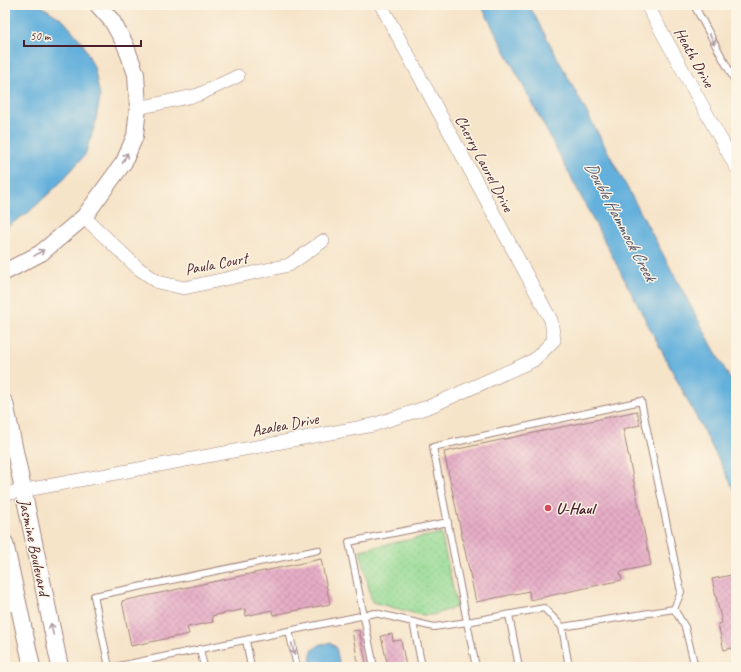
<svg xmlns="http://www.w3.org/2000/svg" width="741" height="672" viewBox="0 0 741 672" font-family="Caveat,sans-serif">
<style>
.grass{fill:url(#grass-dots);stroke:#6f7c60}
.water{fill:#63b0dc;stroke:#566884}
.building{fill:url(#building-cross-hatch)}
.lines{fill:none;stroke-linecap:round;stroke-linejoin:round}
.service-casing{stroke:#a0827a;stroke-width:8}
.minor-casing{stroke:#a0827a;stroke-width:14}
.tertiary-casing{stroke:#a0827a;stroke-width:18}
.service{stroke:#fff;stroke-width:6}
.minor{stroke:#fff;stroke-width:13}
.tertiary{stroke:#fff;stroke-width:16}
.oneway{stroke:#ae9aa0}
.poi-dot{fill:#d1495b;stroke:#fcf5e5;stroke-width:1.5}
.labels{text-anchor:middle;stroke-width:3;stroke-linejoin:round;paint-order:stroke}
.street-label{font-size:16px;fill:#4a1f2b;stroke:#fcf5e5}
.poi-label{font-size:16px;font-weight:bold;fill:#4a1f2b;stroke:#fcf5e5;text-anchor:start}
.water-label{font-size:17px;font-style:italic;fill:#535269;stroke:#fcf5e5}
</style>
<defs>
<pattern id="grass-dots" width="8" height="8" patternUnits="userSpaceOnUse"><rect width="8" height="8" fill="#94da94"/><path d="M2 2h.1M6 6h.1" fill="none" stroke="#81bb80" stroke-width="1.8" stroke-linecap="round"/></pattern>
<pattern id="building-cross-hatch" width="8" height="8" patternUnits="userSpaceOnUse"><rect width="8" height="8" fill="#e6adc7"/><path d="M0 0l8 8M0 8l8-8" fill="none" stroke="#c794ab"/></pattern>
</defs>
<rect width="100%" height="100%" fill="#fcf5e5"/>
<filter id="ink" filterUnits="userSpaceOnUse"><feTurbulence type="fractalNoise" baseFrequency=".025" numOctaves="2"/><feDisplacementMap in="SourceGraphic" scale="8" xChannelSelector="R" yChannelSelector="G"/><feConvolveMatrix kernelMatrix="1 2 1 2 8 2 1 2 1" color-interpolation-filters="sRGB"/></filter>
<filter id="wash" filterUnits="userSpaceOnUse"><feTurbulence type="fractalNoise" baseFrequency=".012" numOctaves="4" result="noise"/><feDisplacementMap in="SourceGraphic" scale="16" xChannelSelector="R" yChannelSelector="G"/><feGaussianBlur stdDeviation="0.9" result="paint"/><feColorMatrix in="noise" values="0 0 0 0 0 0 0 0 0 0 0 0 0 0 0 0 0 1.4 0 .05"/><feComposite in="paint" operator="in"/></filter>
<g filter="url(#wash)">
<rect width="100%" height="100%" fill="#f6e4c9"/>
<path class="grass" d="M441,533L457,607L433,615H421L372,602L360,550Z"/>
<g class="water">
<path d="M5,5H40L63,20L82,42L94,67L100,97L95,125L85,155L58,185L29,212L5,228Z"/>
<path d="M481,5H529L736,390V493Z"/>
<path d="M330,643L336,647L340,667H312L310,660L312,650L321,644Z"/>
</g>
<g id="blocks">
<g class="building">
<path d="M637,411L640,425L623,429L651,565L620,572L622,580L530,600L529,591L476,602L444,452Z"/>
<path d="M321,559L330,604L273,615L272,610L246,616L245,609L212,616L213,622L187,627L189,634L131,646L122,601Z"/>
<path d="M736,574V659L734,660L732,648L724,650L718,624L722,623L712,579Z"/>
<path d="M359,630L367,667H359L352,631Z"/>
<path d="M392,634L393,641L401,640L406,667H388L381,636Z"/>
</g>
</g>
</g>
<g filter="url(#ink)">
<use href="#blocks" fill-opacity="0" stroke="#a0827a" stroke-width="1"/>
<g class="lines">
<defs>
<g id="service">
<path d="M694,5L736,83"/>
<path d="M674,609L685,627L695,667"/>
<path d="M509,615L519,667"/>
<path d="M413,622L422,667"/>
<path d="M562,627L674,609L681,592L641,401L433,447L467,622L544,608L562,627L569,667"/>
<path d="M289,631L297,667"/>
<path d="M246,640L251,667"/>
<path d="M200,649L204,667"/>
<path d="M109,667L94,596L318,550"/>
<path d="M114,667L375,613L434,627L467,622L476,667"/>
<path d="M374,667L349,542L448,522"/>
</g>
<g id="minor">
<path d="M647,5L736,167"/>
<path d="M138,108L198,95L238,76"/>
<path d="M84,217L138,268L158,282L184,288L289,265L323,241"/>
<path d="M5,494L373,425L431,406L534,360L554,340L551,320L381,5"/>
<path d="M5,606L18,603"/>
</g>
<g id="tertiary">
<path d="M5,272L41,253L84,217L124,162L135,136L138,108L136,74L125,44L112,21L98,5"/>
<path d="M5,403L60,667"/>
<path d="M5,543L32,667"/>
</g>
</defs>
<use href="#service" class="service-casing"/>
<use href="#minor" class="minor-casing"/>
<use href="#tertiary" class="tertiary-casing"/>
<use href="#service" class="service"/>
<use href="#minor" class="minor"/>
<use href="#tertiary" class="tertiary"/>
</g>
<defs><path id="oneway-shaft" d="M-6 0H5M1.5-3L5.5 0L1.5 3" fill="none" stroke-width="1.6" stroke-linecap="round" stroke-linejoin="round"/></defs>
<g class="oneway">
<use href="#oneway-shaft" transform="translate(712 39) rotate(62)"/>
<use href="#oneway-shaft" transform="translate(125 158) rotate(-64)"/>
<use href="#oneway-shaft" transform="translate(39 253) rotate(-32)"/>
<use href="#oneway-shaft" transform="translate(52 629) rotate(-102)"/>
<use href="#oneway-shaft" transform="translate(293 649) rotate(78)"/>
</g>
</g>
<circle class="poi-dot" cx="548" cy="508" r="4"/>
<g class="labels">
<g class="street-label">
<text transform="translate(695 57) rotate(61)" y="6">Heath Drive</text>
<text transform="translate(485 163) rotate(62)" y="6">Cherry Laurel Drive</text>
<text transform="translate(216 263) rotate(-11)" y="6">Paula Court</text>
<text transform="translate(285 424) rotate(-11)" y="6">Azalea Drive</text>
<text transform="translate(35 547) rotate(78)" y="6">Jasmine Boulevard</text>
</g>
<g class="poi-label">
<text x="556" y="514">U-Haul</text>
</g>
<g class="water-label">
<text transform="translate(621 221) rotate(62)" y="6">Double Hammock Creek</text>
</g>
</g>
<rect width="741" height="672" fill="none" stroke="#fcf5e5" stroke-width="20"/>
<path d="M24 40v6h117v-6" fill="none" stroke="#4a1f2b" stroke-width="2"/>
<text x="30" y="40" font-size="12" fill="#4a1f2b" stroke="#fcf5e5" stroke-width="3" paint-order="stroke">50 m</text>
</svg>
